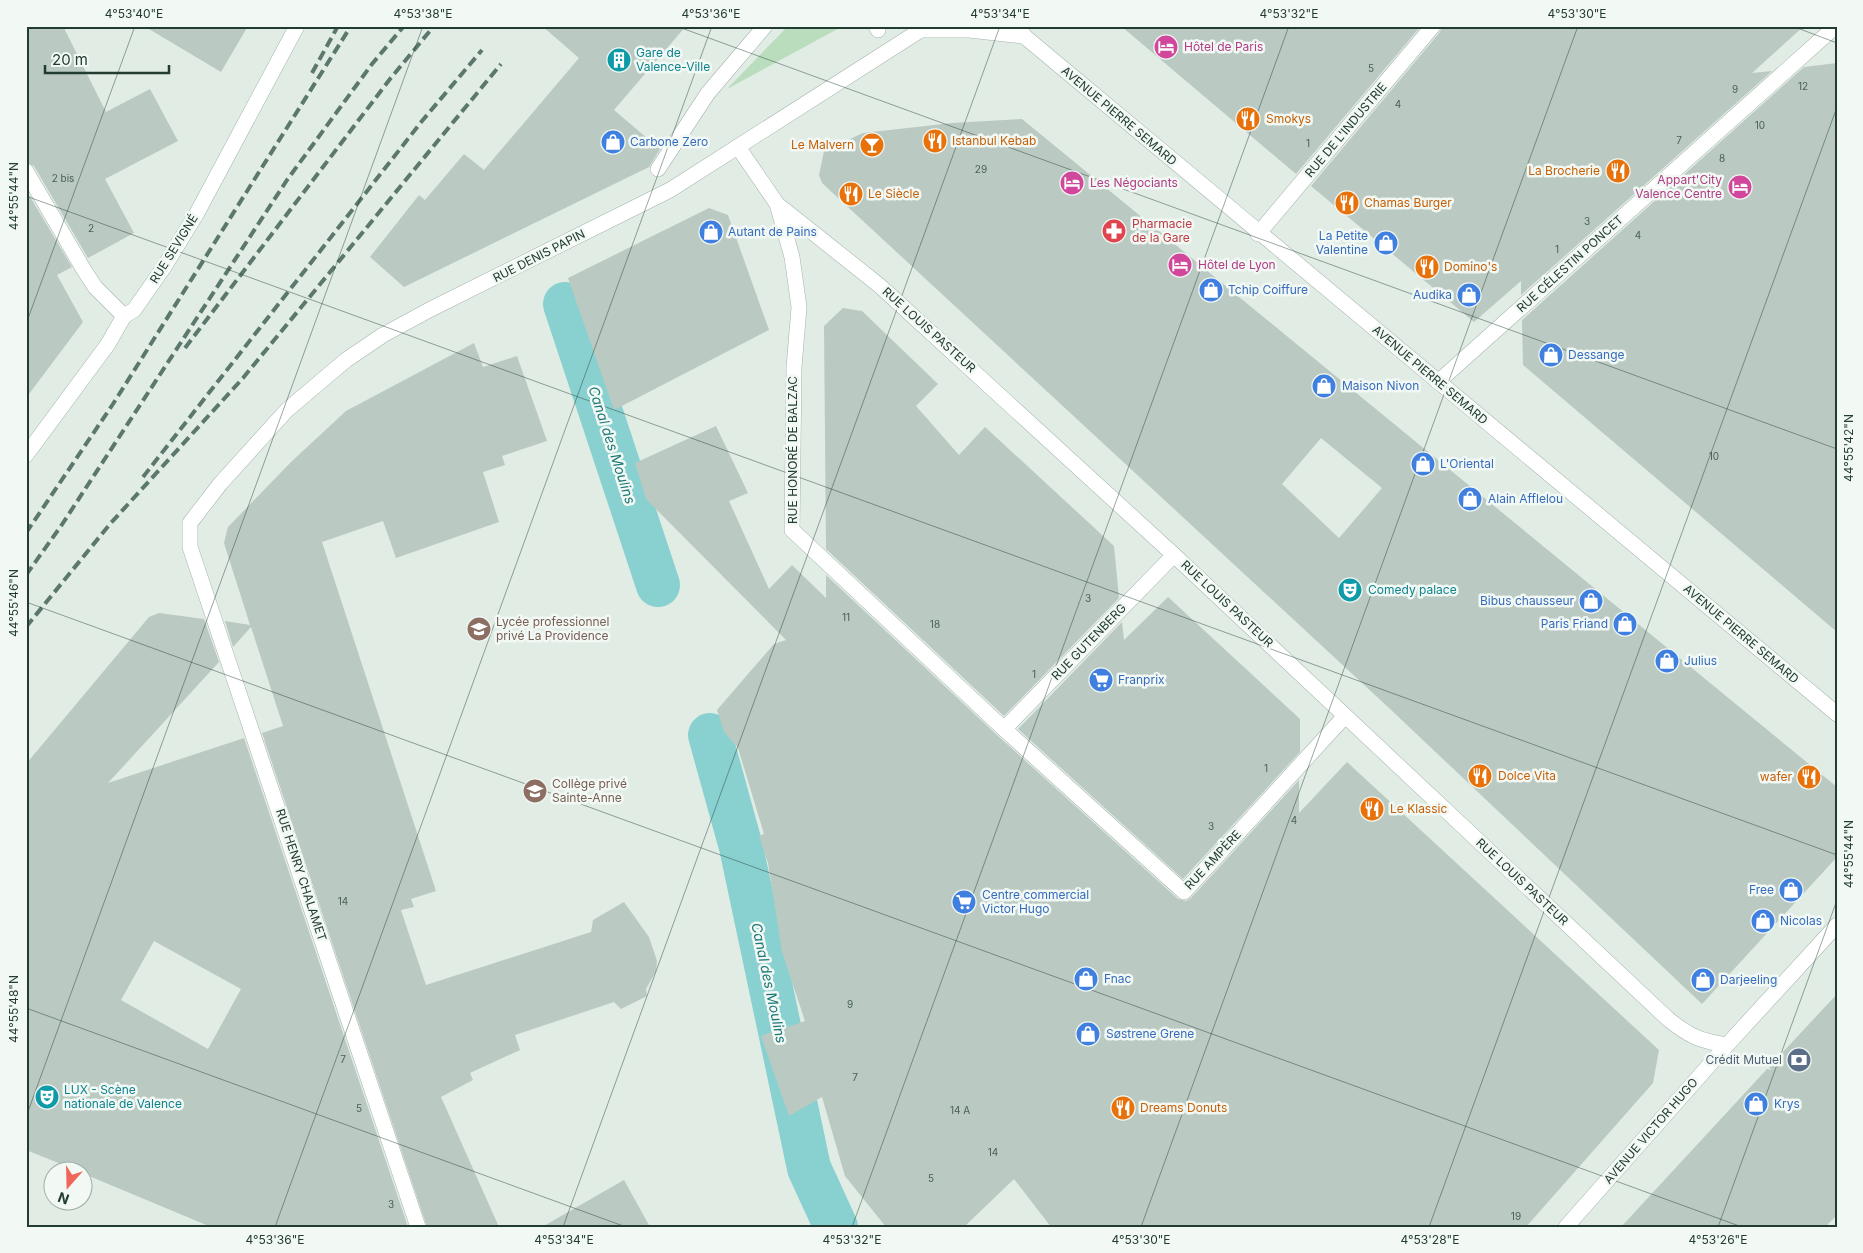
<svg xmlns="http://www.w3.org/2000/svg" width="1863" height="1253" viewBox="0 0 1863 1253" font-family="Inter,sans-serif">
<style>
.green{fill:#baddbe}
.lines{fill:none;stroke-linecap:round;stroke-linejoin:round}
.canal{stroke:#89d1d0;stroke-width:44}
.building{fill:#bac9c1;fill-rule:evenodd}
.street-casing{stroke:#a4b4ab;stroke-width:16}
.secondary-casing{stroke:#a0b7ab;stroke-width:16}
.street{stroke:#fff;stroke-width:15}
.secondary{stroke:#fff;stroke-width:15}
.rail{stroke:#5c786c;stroke-width:4;stroke-dasharray:10 5;stroke-linecap:butt}
.ticks{fill:none;stroke:#223c31;stroke-width:1;stroke-opacity:0.45}
.labels{text-anchor:middle;stroke-width:5;stroke-linejoin:round;paint-order:stroke}
.number-label{font-size:10px;fill:#485f55}
.hotel-label{font-size:12px;fill:#b23c85;stroke:#f2f8f4;text-anchor:start}
.culture-label{font-size:12px;fill:#0d838f;stroke:#f2f8f4;text-anchor:start}
.street-label{font-size:12px;fill:#223c31;stroke:#f2f8f4}
.food-label{font-size:12px;fill:#c56008;stroke:#f2f8f4;text-anchor:start}
.shop-label{font-size:12px;fill:#366cbe;stroke:#f2f8f4;text-anchor:start}
.health-label{font-size:12px;fill:#be3a42;stroke:#f2f8f4;text-anchor:start}
.education-label{font-size:12px;fill:#785e54;stroke:#f2f8f4;text-anchor:start}
.service-label{font-size:12px;fill:#4e5e75;stroke:#f2f8f4;text-anchor:end}
.water-label{font-size:14px;font-style:italic;fill:#1c7878;stroke:#f2f8f4}
.neatline{fill:none;stroke:#223c31;stroke-width:2}
.ticks-label{font-size:12px;text-anchor:middle;fill:#223c31}
</style>
<rect width="100%" height="100%" fill="#e1ece5"/>
<path class="green" d="M788,26H843L727,89Z"/>
<g class="lines">
<g class="canal">
<path d="M565,304L658,585"/>
<path d="M710,735L741,847L809,1168L836,1227"/>
</g>
</g>
<g class="building">
<path d="M26,26H63L106,112L150,89L178,141L105,179L134,233L88,258L34,166L26,162Z"/>
<path d="M144,26H248L221,72Z"/>
<path d="M542,26H686L614,110L660,149L649,167L404,287L370,257L419,195L425,200L464,154L484,170L579,58Z"/>
<path d="M1121,26H1421L1296,174Z"/>
<path d="M1442,26H1804L1752,73L1772,71L1521,295V281L1474,322L1311,186L1440,32Z"/>
<path d="M1837,63V632L1523,365L1522,320L1804,67Z"/>
<path d="M1022,119L1837,787V857L1702,1004L1389,708L822,183L819,175L824,151L863,133L952,123ZM1321,438L1382,488L1339,538L1282,484Z"/>
<path d="M26,190L72,267L57,275L83,322L26,398Z"/>
<path d="M709,208L728,215L769,330L614,410L568,278Z"/>
<path d="M843,308L862,311L938,384L916,406L959,455L985,427L1114,546L1119,598L1004,716L826,549L824,326Z"/>
<path d="M474,343L483,367L517,356L547,441L502,456L505,465L483,472L499,522L396,558L383,521L322,542L436,891L411,899L414,907L401,910L426,985L591,932L593,920L624,902L649,937L657,961L656,971L646,989L647,996L621,1009L614,1002L515,1035L520,1050L470,1073L473,1080L441,1097L499,1227H427L262,733L283,726L251,627L233,647L225,621L250,625L224,543L228,527L291,462L346,411Z"/>
<path d="M716,426L748,493L729,501L769,589L792,565L826,598V575L998,736L1178,899L1186,901L1191,898L1299,780V813L1347,762L1659,1050L1653,1083L1526,1227H1051L1014,1179L964,1227H886L845,1176L822,1097L789,1116L761,1036L805,1021L782,952L768,863L759,836L764,834L738,748L724,732L717,710L774,644L786,640L646,499L635,463Z"/>
<path d="M1168,597L1300,719V752L1183,879L1018,729L1122,622L1124,640Z"/>
<path d="M159,613L204,619L219,662L108,783L244,738L408,1227H211L82,1173V1170H76L26,1150V764L149,617ZM154,941L241,989L208,1049L121,1000Z"/>
<path d="M1837,994V1215L1825,1227H1621L1767,1069L1772,1070L1769,1067Z"/>
<path d="M624,1180L650,1227H542Z"/>
</g>
<g class="lines">
<defs>
<g id="street">
<path d="M876,26L878,30"/>
<path d="M1019,26L1024,36L1837,714"/>
<path d="M922,30H969L1024,36"/>
<path d="M738,147L777,204L880,286L1174,555L1668,1019C1689,1036 1700,1041 1727,1045"/>
<path d="M658,169L708,93L765,26"/>
<path d="M777,204L792,257L799,307L794,367L792,530L1004,729L1184,892L1345,716"/>
<path d="M1258,234L1433,26"/>
<path d="M1438,382L1836,26"/>
<path d="M1004,729L1174,555"/>
<path d="M418,1227L190,547V523L220,484L287,410L346,360L383,335L431,309L670,190L927,26"/>
<path d="M1566,1227L1727,1045L1837,925"/>
</g>
<g id="secondary">
<path d="M26,171L84,270L95,287L124,316"/>
<path d="M26,455L108,344L124,316L134,310L164,267L197,213L297,26"/>
</g>
</defs>
<use href="#street" class="street-casing"/>
<use href="#secondary" class="secondary-casing"/>
<use href="#street" class="street"/>
<use href="#secondary" class="secondary"/>
<g class="rail">
<path d="M312,73L338,26"/>
<path d="M185,348L390,79L434,26"/>
<path d="M143,477L422,121L482,50"/>
<path d="M26,533L113,404L351,26"/>
<path d="M26,575L61,526L287,180L372,64L404,26"/>
<path d="M26,627L110,524L243,378L501,64"/>
</g>
</g>
<path class="ticks" d="M676,26L1837,449M1792,26L1837,43M26,196L1837,855M26,324L135,26M26,602L1742,1227M26,1008L626,1227M26,1117L423,26M275,1227L712,26M563,1227L1000,26M852,1227L1289,26M1141,1227L1578,26M1429,1227L1837,107M1718,1227L1837,900"/>
<defs>
<symbol id="hotel-disc" viewBox="-11 -11 22 22"><circle r="9.5" fill="#d1479c" stroke="#f2f8f4"/><path d="M-6-4.5h1.5V1H6V5H4.5V3h-9V5H-6ZM-4 0a1.8 1.8 0 1 1 3.6 0ZM.5 0V-2.5h3Q6-2.5 6 0Z" fill="#fff"/></symbol>
<symbol id="building-disc" viewBox="-11 -11 22 22"><circle r="9.5" fill="#0f9aa8" stroke="#f2f8f4"/><path d="M-4-6H4V6H1V3H-1V6H-4ZM-2.5-4.3h1.7v1.8h-1.7ZM.8-4.3h1.7v1.8H.8ZM-2.5-1h1.7V.8h-1.7ZM.8-1h1.7V.8H.8Z" fill="#fff"/></symbol>
<symbol id="restaurant-disc" viewBox="-11 -11 22 22"><circle r="9.5" fill="#e8710a" stroke="#f2f8f4"/><path d="M-5-6h1v4h1v-4h1v4h1v-4h1v5L-1.5 .5V6h-2V.5L-5-1ZM5-6V6H3V1.5H1.5Q1.5-4 5-6Z" fill="#fff"/></symbol>
<symbol id="shop-disc" viewBox="-11 -11 22 22"><circle r="9.5" fill="#3f7fe0" stroke="#f2f8f4"/><path d="M-5-2.5h2.3a2.7 3.5 0 0 1 5.4 0H5L5.5 6h-11ZM-1.5-2.5h3a1.5 2.3 0 0 0-3 0Z" fill="#fff"/></symbol>
<symbol id="bar-disc" viewBox="-11 -11 22 22"><circle r="9.5" fill="#e8710a" stroke="#f2f8f4"/><path d="M-6-5H6L.8 .8V4.5H3.5V6h-7V4.5H-.8V.8Z" fill="#fff"/></symbol>
<symbol id="pharmacy-disc" viewBox="-11 -11 22 22"><circle r="9.5" fill="#e0444e" stroke="#f2f8f4"/><path d="M-2-6h4v4h4v4h-4v4h-4v-4h-4v-4h4Z" fill="#fff"/></symbol>
<symbol id="theatre-disc" viewBox="-11 -11 22 22"><circle r="9.5" fill="#0f9aa8" stroke="#f2f8f4"/><path d="M-5-5.5Q0-4 5-5.5V0Q5 5 0 6Q-5 5-5 0ZM-3.3-2.5H-1v1.5H-3.3ZM1-2.5H3.3v1.5H1ZM-2.8 1Q0 5.5 2.8 1Z" fill="#fff"/></symbol>
<symbol id="school-disc" viewBox="-11 -11 22 22"><circle r="9.5" fill="#8d6e63" stroke="#f2f8f4"/><path d="M0-5L7-2L0 1L-7-2ZM-4 1L0 2.5L4 1V4Q0 6-4 4Z" fill="#fff"/></symbol>
<symbol id="supermarket-disc" viewBox="-11 -11 22 22"><circle r="9.5" fill="#3f7fe0" stroke="#f2f8f4"/><path d="M-6-5.5h2.5l.6 2H6L4.5 2H-2.5L-4.4-4H-6ZM-1.5 3.2a1.3 1.3 0 1 0 .1 0ZM3 3.2a1.3 1.3 0 1 0 .1 0Z" fill="#fff"/></symbol>
<symbol id="bank-disc" viewBox="-11 -11 22 22"><circle r="9.5" fill="#5c6f8a" stroke="#f2f8f4"/><path d="M-6-4H6V4H-6ZM0-2.3a2.3 2.3 0 1 0 0 4.6a2.3 2.3 0 1 0 0-4.6Z" fill="#fff"/></symbol>
</defs>
<g fill-rule="evenodd">
<use href="#hotel-disc" x="1152" y="33" width="28" height="28"/>
<use href="#building-disc" x="605" y="46" width="28" height="28"/>
<use href="#restaurant-disc" x="1234" y="105" width="28" height="28"/>
<use href="#restaurant-disc" x="921" y="127" width="28" height="28"/>
<use href="#shop-disc" x="599" y="128" width="28" height="28"/>
<use href="#bar-disc" x="858" y="131" width="28" height="28"/>
<use href="#restaurant-disc" x="1604" y="157" width="28" height="28"/>
<use href="#hotel-disc" x="1058" y="169" width="28" height="28"/>
<use href="#hotel-disc" x="1726" y="173" width="28" height="28"/>
<use href="#restaurant-disc" x="837" y="180" width="28" height="28"/>
<use href="#restaurant-disc" x="1333" y="189" width="28" height="28"/>
<use href="#pharmacy-disc" x="1100" y="217" width="28" height="28"/>
<use href="#shop-disc" x="697" y="218" width="28" height="28"/>
<use href="#shop-disc" x="1372" y="229" width="28" height="28"/>
<use href="#hotel-disc" x="1166" y="251" width="28" height="28"/>
<use href="#restaurant-disc" x="1413" y="253" width="28" height="28"/>
<use href="#shop-disc" x="1197" y="276" width="28" height="28"/>
<use href="#shop-disc" x="1455" y="281" width="28" height="28"/>
<use href="#shop-disc" x="1537" y="341" width="28" height="28"/>
<use href="#shop-disc" x="1310" y="372" width="28" height="28"/>
<use href="#shop-disc" x="1409" y="450" width="28" height="28"/>
<use href="#shop-disc" x="1456" y="485" width="28" height="28"/>
<use href="#theatre-disc" x="1336" y="576" width="28" height="28"/>
<use href="#shop-disc" x="1577" y="587" width="28" height="28"/>
<use href="#shop-disc" x="1611" y="610" width="28" height="28"/>
<use href="#school-disc" x="465" y="615" width="28" height="28"/>
<use href="#shop-disc" x="1653" y="647" width="28" height="28"/>
<use href="#supermarket-disc" x="1087" y="666" width="28" height="28"/>
<use href="#restaurant-disc" x="1466" y="762" width="28" height="28"/>
<use href="#restaurant-disc" x="1795" y="763" width="28" height="28"/>
<use href="#school-disc" x="521" y="777" width="28" height="28"/>
<use href="#restaurant-disc" x="1358" y="795" width="28" height="28"/>
<use href="#shop-disc" x="1777" y="876" width="28" height="28"/>
<use href="#supermarket-disc" x="950" y="888" width="28" height="28"/>
<use href="#shop-disc" x="1749" y="907" width="28" height="28"/>
<use href="#shop-disc" x="1072" y="965" width="28" height="28"/>
<use href="#shop-disc" x="1689" y="966" width="28" height="28"/>
<use href="#shop-disc" x="1074" y="1020" width="28" height="28"/>
<use href="#bank-disc" x="1785" y="1046" width="28" height="28"/>
<use href="#theatre-disc" x="33" y="1083" width="28" height="28"/>
<use href="#shop-disc" x="1742" y="1090" width="28" height="28"/>
<use href="#restaurant-disc" x="1109" y="1094" width="28" height="28"/>
</g>
<g class="labels">
<g class="number-label">
<text x="1371" y="72">5</text>
<text x="1803" y="90">12</text>
<text x="1735" y="93">9</text>
<text x="1398" y="108">4</text>
<text x="1760" y="129">10</text>
<text x="1679" y="144">7</text>
<text x="1308" y="147">1</text>
<text x="1722" y="162">8</text>
<text x="981" y="173">29</text>
<text x="63" y="182">2 bis</text>
<text x="1587" y="225">3</text>
<text x="91" y="232">2</text>
<text x="1638" y="239">4</text>
<text x="1557" y="253">1</text>
<text x="1714" y="460">10</text>
<text x="1088" y="602">3</text>
<text x="846" y="621">11</text>
<text x="935" y="628">18</text>
<text x="1034" y="678">1</text>
<text x="1266" y="772">1</text>
<text x="1294" y="824">4</text>
<text x="1211" y="830">3</text>
<text x="343" y="905">14</text>
<text x="850" y="1008">9</text>
<text x="343" y="1063">7</text>
<text x="855" y="1081">7</text>
<text x="359" y="1112">5</text>
<text x="960" y="1114">14 A</text>
<text x="993" y="1156">14</text>
<text x="931" y="1182">5</text>
<text x="391" y="1208">3</text>
<text x="1516" y="1220">19</text>
</g>
<g class="hotel-label">
<text x="1184" y="51">Hôtel de Paris</text>
<text x="1722" y="184" text-anchor="end">Appart'City<tspan x="1722" dy="14">Valence Centre</tspan></text>
<text x="1090" y="187">Les Négociants</text>
<text x="1198" y="269">Hôtel de Lyon</text>
</g>
<g class="culture-label">
<text x="636" y="57">Gare de<tspan x="636" dy="14">Valence-Ville</tspan></text>
<text x="1368" y="594">Comedy palace</text>
<text x="64" y="1094">LUX - Scène<tspan x="64" dy="14">nationale de Valence</tspan></text>
</g>
<g class="street-label">
<text transform="translate(1119 116) rotate(40)" y="4">AVENUE PIERRE SEMARD</text>
<text transform="translate(1346 130) rotate(-50)" y="4">RUE DE L'INDUSTRIE</text>
<text transform="translate(174 249) rotate(-58)" y="4">RUE SEVIGNÉ</text>
<text transform="translate(539 256) rotate(-27)" y="4">RUE DENIS PAPIN</text>
<text transform="translate(1570 264) rotate(-42)" y="4">RUE CÉLESTIN PONCET</text>
<text transform="translate(929 330) rotate(42)" y="4">RUE LOUIS PASTEUR</text>
<text transform="translate(1430 375) rotate(40)" y="4">AVENUE PIERRE SEMARD</text>
<text transform="translate(793 450) rotate(-90)" y="4">RUE HONORÉ DE BALZAC</text>
<text transform="translate(1227 604) rotate(43)" y="4">RUE LOUIS PASTEUR</text>
<text transform="translate(1741 634) rotate(40)" y="4">AVENUE PIERRE SEMARD</text>
<text transform="translate(1089 642) rotate(-46)" y="4">RUE GUTENBERG</text>
<text transform="translate(1213 860) rotate(-47)" y="4">RUE AMPÈRE</text>
<text transform="translate(301 875) rotate(72)" y="4">RUE HENRY CHALAMET</text>
<text transform="translate(1522 882) rotate(43)" y="4">RUE LOUIS PASTEUR</text>
<text transform="translate(1651 1131) rotate(-49)" y="4">AVENUE VICTOR HUGO</text>
</g>
<g class="food-label">
<text x="1266" y="123">Smokys</text>
<text x="952" y="145">Istanbul Kebab</text>
<text x="854" y="149" text-anchor="end">Le Malvern</text>
<text x="1600" y="175" text-anchor="end">La Brocherie</text>
<text x="868" y="198">Le Siècle</text>
<text x="1364" y="207">Chamas Burger</text>
<text x="1444" y="271">Domino's</text>
<text x="1498" y="780">Dolce Vita</text>
<text x="1792" y="781" text-anchor="end">wafer</text>
<text x="1390" y="813">Le Klassic</text>
<text x="1140" y="1112">Dreams Donuts</text>
</g>
<g class="shop-label">
<text x="630" y="146">Carbone Zero</text>
<text x="728" y="236">Autant de Pains</text>
<text x="1368" y="240" text-anchor="end">La Petite<tspan x="1368" dy="14">Valentine</tspan></text>
<text x="1228" y="294">Tchip Coiffure</text>
<text x="1452" y="299" text-anchor="end">Audika</text>
<text x="1568" y="359">Dessange</text>
<text x="1342" y="390">Maison Nivon</text>
<text x="1440" y="468">L'Oriental</text>
<text x="1488" y="503">Alain Afflelou</text>
<text x="1574" y="605" text-anchor="end">Bibus chausseur</text>
<text x="1608" y="628" text-anchor="end">Paris Friand</text>
<text x="1684" y="665">Julius</text>
<text x="1118" y="684">Franprix</text>
<text x="1774" y="894" text-anchor="end">Free</text>
<text x="982" y="899">Centre commercial<tspan x="982" dy="14">Victor Hugo</tspan></text>
<text x="1780" y="925">Nicolas</text>
<text x="1104" y="983">Fnac</text>
<text x="1720" y="984">Darjeeling</text>
<text x="1106" y="1038">Søstrene Grene</text>
<text x="1774" y="1108">Krys</text>
</g>
<g class="health-label">
<text x="1132" y="228">Pharmacie<tspan x="1132" dy="14">de la Gare</tspan></text>
</g>
<g class="education-label">
<text x="496" y="626">Lycée professionnel<tspan x="496" dy="14">privé La Providence</tspan></text>
<text x="552" y="788">Collège privé<tspan x="552" dy="14">Sainte-Anne</tspan></text>
</g>
<g class="service-label">
<text x="1782" y="1064">Crédit Mutuel</text>
</g>
<g class="water-label">
<text transform="translate(612 445) rotate(72)" y="5">Canal des Moulins</text>
<text transform="translate(769 983) rotate(78)" y="5">Canal des Moulins</text>
</g>
</g>
<rect width="1863" height="1253" fill="none" stroke="#f2f8f4" stroke-width="55"/>
<g transform="translate(68 1186) rotate(200)"><circle r="24" fill="#f2f8f4" stroke="#9fada6"/>
<path d="M0-4L9 19L0 12L-9 19Z" fill="#f1665a"/>
<text y="-8" font-size="14" font-weight="bold" text-anchor="middle" fill="#223c31">N</text>
</g>
<path d="M45 65v8h124v-8" fill="none" stroke="#223c31" stroke-width="2.5"/>
<text x="52" y="65" font-size="15" fill="#223c31" stroke="#f2f8f4" stroke-width="4" paint-order="stroke">20 m</text>
<rect x="28" y="28" width="1808" height="1198" class="neatline"/>
<g class="ticks-label">
<text x="134" y="18">4°53'40"E</text>
<text x="423" y="18">4°53'38"E</text>
<text x="711" y="18">4°53'36"E</text>
<text x="1000" y="18">4°53'34"E</text>
<text x="1289" y="18">4°53'32"E</text>
<text x="1577" y="18">4°53'30"E</text>
<text transform="translate(14 196) rotate(-90)" y="4">44°55'44"N</text>
<text transform="translate(1849 448) rotate(-90)" y="4">44°55'42"N</text>
<text transform="translate(14 603) rotate(-90)" y="4">44°55'46"N</text>
<text transform="translate(1849 854) rotate(-90)" y="4">44°55'44"N</text>
<text transform="translate(14 1009) rotate(-90)" y="4">44°55'48"N</text>
<text x="275" y="1244">4°53'36"E</text>
<text x="564" y="1244">4°53'34"E</text>
<text x="852" y="1244">4°53'32"E</text>
<text x="1141" y="1244">4°53'30"E</text>
<text x="1430" y="1244">4°53'28"E</text>
<text x="1718" y="1244">4°53'26"E</text>
</g>
</svg>
